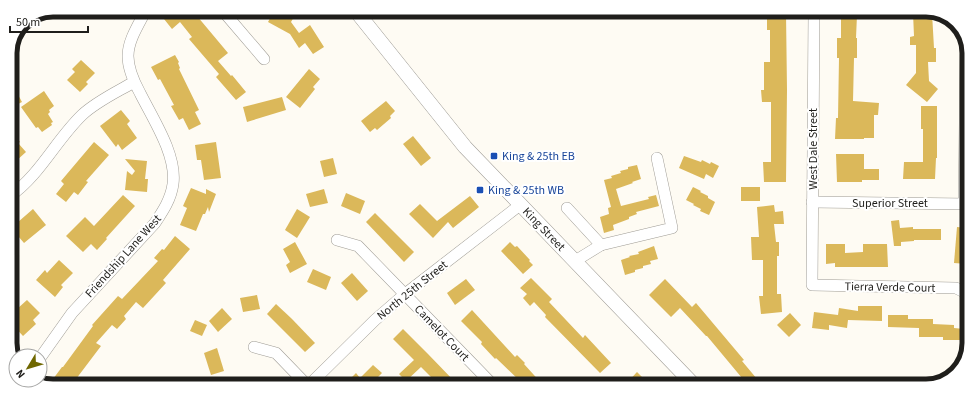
<svg xmlns="http://www.w3.org/2000/svg" width="979" height="396" viewBox="0 0 979 396" font-family="'Source Sans 3',sans-serif">
<style>
.building{fill:#dbb85a}
.lines{fill:none;stroke-linecap:round;stroke-linejoin:round}
.minor-casing{stroke:#9f9c95;stroke-width:12}
.tertiary-casing{stroke:#9f9c95;stroke-width:15}
.minor{stroke:#fff;stroke-width:11}
.tertiary{stroke:#fff;stroke-width:14}
.transit-dot{fill:#1a4fb4;stroke:#fff;stroke-width:1.5}
.labels{text-anchor:middle;stroke-width:4;stroke-linejoin:round;paint-order:stroke}
.street-label{font-size:12px;fill:#1f1e1b;stroke:#fff}
.transit-label{font-size:12px;fill:#164399;stroke:#fff;text-anchor:start}
.rim{fill:none;stroke:#1f1e1b;stroke-width:5}
</style>
<rect width="100%" height="100%" fill="#fefbf3"/>
<g class="building">
<path d="M174,10H192L228,53L218,61L231,76L232,75L246,92L236,100L216,77L219,74L189,39L192,37L180,22L172,29L164,19Z"/>
<path d="M274,11H287L295,15L291,22L299,33L310,25L324,47L313,54L305,43L299,48L290,34L268,22Z"/>
<path d="M767,13H786L787,90L786,182H764L763,162H771V102H762L761,90H764V62H770V30H767Z"/>
<path d="M913,13H932L934,48H936V62H928L929,81L938,89L927,102L906,85L916,73V45H910V37L914,36Z"/>
<path d="M841,14L857,15L856,38H857V58H854L853,101L879,103L878,115H874V138H864V139H835L836,118H838L839,58H837V38H841Z"/>
<path d="M175,55L179,62L178,63L180,68L179,69L199,110L195,112L201,124L189,130L183,118L179,120L171,106L174,105L160,79L158,80L151,67Z"/>
<path d="M81,60L95,73L86,82L88,84L80,92L67,80L75,72L72,69Z"/>
<path d="M309,69L320,79L313,87L315,89L300,108L286,97Z"/>
<path d="M16,91L22,102L12,107L10,102V94Z"/>
<path d="M44,91L54,106L49,110L50,112L48,114L53,122L51,123L52,125L42,132L38,127L36,128L21,107Z"/>
<path d="M282,97L286,110L247,122L243,107Z"/>
<path d="M386,101L395,111L390,116L391,118L377,130L375,128L370,132L361,121Z"/>
<path d="M921,106H937V158H936L935,179H903L904,162H923V129H921Z"/>
<path d="M121,110L130,121L127,124L137,138L122,150L118,144L116,147L100,126Z"/>
<path d="M10,130L20,142L18,143L26,152L16,161L10,154Z"/>
<path d="M413,136L431,158L421,166L403,144Z"/>
<path d="M94,142L109,155L86,181L88,182L78,195L74,192L66,202L56,194L64,184L61,181Z"/>
<path d="M216,142L221,178L204,180L201,160H197L195,145Z"/>
<path d="M836,154H864V169H879V180H862V182H837Z"/>
<path d="M684,156L701,162L702,160L710,164L711,162L719,166L713,178L706,174L704,179L679,168Z"/>
<path d="M333,158L337,174L324,177L320,161Z"/>
<path d="M125,159L147,161L145,179H148L147,192L125,190L127,171L132,175L135,171Z"/>
<path d="M637,165L641,179L632,182L633,183L616,189L621,206L649,199L648,197L656,195L659,206L636,212L637,214L629,217V219L613,225L614,230L604,233L600,217L609,214L608,208L611,207L604,180L612,178L611,176L621,173L620,171L628,169V167Z"/>
<path d="M693,187L701,191L700,192L708,196V198L715,202L709,215L700,211L701,209L693,205L694,204L686,200Z"/>
<rect x="741" y="187" width="19" height="14"/>
<path d="M191,188L206,194V189L216,194L209,212L208,207L205,214H203L196,231L180,225L187,208L183,206Z"/>
<path d="M324,189L328,203L310,207L306,194Z"/>
<path d="M346,193L365,201L360,214L341,206Z"/>
<path d="M123,195L135,206L106,238L107,239L97,250L91,244L83,252L66,236L85,217L94,226Z"/>
<path d="M470,196L479,207L453,228L448,222L433,238L409,214L420,204L437,221Z"/>
<path d="M774,205L775,212L783,211L784,224H774L776,242H779V256H777V294H781L782,312L761,314L759,296H763V260H752L751,237H759L757,207Z"/>
<path d="M33,209L46,225L24,243L18,236L10,248V229Z"/>
<path d="M297,209L310,217L297,238L285,230Z"/>
<path d="M375,213L414,252L404,262L366,222Z"/>
<path d="M899,220L900,228L913,227V229H941V240H914V241L901,242V246H894L891,221Z"/>
<path d="M957,227L967,228V264L954,263Z"/>
<path d="M175,236L190,249L163,280L166,283L143,308L136,302L124,316L126,319L117,329L112,325L96,343L101,346L73,383H50L62,367H63L93,326L92,325L118,296L122,299L158,261L154,258L162,249L164,250Z"/>
<path d="M295,242L307,264L290,273L286,265L290,262L283,249Z"/>
<path d="M510,242L515,247L517,246L530,260L529,261L533,265L523,274L501,251Z"/>
<path d="M826,244H845V253L863,252V244H887L888,267H835V263L826,264Z"/>
<path d="M654,246L658,259L650,261L651,264L643,266V268L635,270V272L625,275L621,260L630,257L629,256L639,254L638,252Z"/>
<path d="M59,260L73,273L61,285L63,287L55,297L36,280L45,270L47,273Z"/>
<path d="M313,269L331,277L326,290L307,282Z"/>
<path d="M352,273L368,291L357,301L341,283Z"/>
<path d="M531,278L552,299L549,302L583,338L585,335L611,363L600,373L545,317L546,315L534,302L530,306L523,298L527,294L520,288Z"/>
<path d="M466,279L475,290L455,305L447,293Z"/>
<path d="M665,279L692,307L696,303L744,360L742,361L762,385H743L739,380L742,378L707,336H706L680,308L671,317L649,295Z"/>
<path d="M257,295L260,309L243,312L240,298Z"/>
<path d="M27,300L40,313L33,320L36,324L23,336L10,322V301L17,309Z"/>
<path d="M276,304L292,319L315,343L305,352L267,314Z"/>
<path d="M858,306H882V321L848,320L847,328L829,325V330L812,328L814,312L838,315L839,308L858,311Z"/>
<path d="M222,308L232,319L218,332L209,321Z"/>
<path d="M472,310L515,357L517,355L525,363L524,364L543,385H524L496,358L495,359L481,344L482,342L461,321Z"/>
<path d="M790,313L801,325L789,337L777,325Z"/>
<path d="M888,315H908V319H933V324L954,325V328L964,329V340H943V337H919V328L888,327Z"/>
<path d="M195,320L207,325L202,336L190,331Z"/>
<path d="M403,329L428,354L457,384H438L421,367L406,381L399,374L414,360L393,339Z"/>
<path d="M217,348L224,371L211,375L204,353Z"/>
<path d="M373,365L382,373L371,384H345L356,373L360,378Z"/>
<path d="M637,372L650,385H625Z"/>
</g>
<g class="lines">
<defs>
<g id="minor">
<path d="M223,11L264,59"/>
<path d="M814,13L812,285L956,288L966,293"/>
<path d="M10,196C40,175 56,140 82,115C97,101 117,92 134,82"/>
<path d="M812,202L967,204"/>
<path d="M964,204L966,41"/>
<path d="M567,208L601,245"/>
<path d="M337,240L358,246L492,384"/>
<path d="M575,261L601,245L672,228L657,158"/>
<path d="M254,347L276,353L306,384"/>
<path d="M40,358L72,313L155,223C163,211 171,199 173,184C177,155 153,119 140,93C134,82 128,69 128,56C128,40 139,24 146,10"/>
<path d="M310,384L375,320L405,294L520,205"/>
</g>
<path id="tertiary" d="M356,11L465,147L694,385"/>
</defs>
<use href="#minor" class="minor-casing"/>
<use href="#tertiary" class="tertiary-casing"/>
<use href="#minor" class="minor"/>
<use href="#tertiary" class="tertiary"/>
</g>
<g class="transit-dot">
<rect x="490" y="152" width="8" height="8" rx="2"/>
<rect x="476" y="186" width="8" height="8" rx="2"/>
</g>
<g class="labels">
<g class="street-label">
<text transform="translate(813 149) rotate(-90)" y="4">West Dale Street</text>
<text x="890" y="207">Superior Street</text>
<text transform="translate(544 229) rotate(46)" y="4">King Street</text>
<text transform="translate(123 256) rotate(-48)" y="4">Friendship Lane West</text>
<text transform="translate(890 287) rotate(1)" y="4">Tierra Verde Court</text>
<text transform="translate(412 290) rotate(-39)" y="4">North 25th Street</text>
<text transform="translate(442 333) rotate(46)" y="4">Camelot Court</text>
</g>
<g class="transit-label">
<text x="502" y="160">King &amp; 25th EB</text>
<text x="488" y="194">King &amp; 25th WB</text>
</g>
</g>
<path d="M0 0H979V396H0ZM53 17H926A36 36 0 0 1 962 53V343A36 36 0 0 1 926 379H53A36 36 0 0 1 17 343V53A36 36 0 0 1 53 17Z" fill="#fff" fill-rule="evenodd"/>
<path class="rim" d="M53 17H926A36 36 0 0 1 962 53V343A36 36 0 0 1 926 379H53A36 36 0 0 1 17 343V53A36 36 0 0 1 53 17Z"/>
<g transform="translate(28 368) rotate(232)"><circle r="19" fill="#ffffff" stroke="#a5a5a4"/>
<path d="M0-3L7 15L0 10L-7 15Z" fill="#6f6700"/>
<text y="-6" font-size="11" font-weight="bold" text-anchor="middle" fill="#1f1e1b">N</text>
</g>
<path d="M10 26v6h78v-6" fill="none" stroke="#1f1e1b" stroke-width="2"/>
<text x="16" y="26" font-size="12" fill="#1f1e1b" stroke="#ffffff" stroke-width="3" paint-order="stroke">50 m</text>
</svg>
